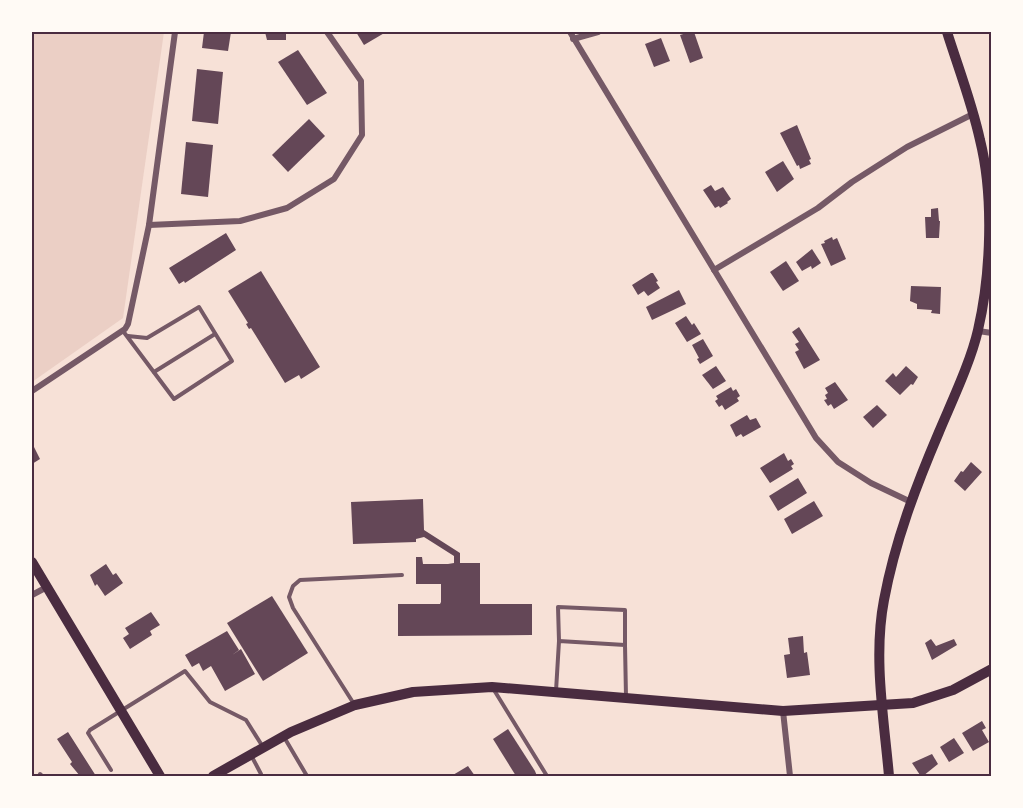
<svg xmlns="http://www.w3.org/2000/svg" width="1023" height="808" viewBox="0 0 1023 808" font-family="Quicksand,sans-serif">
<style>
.green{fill:#ebcfc5}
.building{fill:#644757}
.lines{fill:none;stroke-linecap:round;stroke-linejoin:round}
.service{stroke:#755966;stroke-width:4}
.minor{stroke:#755966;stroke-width:6}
.secondary{stroke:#4a2c40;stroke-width:10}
.neatline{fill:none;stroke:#4a2c40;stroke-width:2}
</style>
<rect width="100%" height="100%" fill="#f7e1d7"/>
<path class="green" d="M35,32H164L123,318L32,382V38Z"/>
<g class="building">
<path d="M204,32H231L228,51L202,48Z"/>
<path d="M265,32H286V40H267Z"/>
<path d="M356,32H386L364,45Z"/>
<path d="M690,32H694L703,58L690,63L680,35Z"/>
<path d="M661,38L670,61L654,67L645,44Z"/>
<path d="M298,50L327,93L307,105L278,62Z"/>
<path d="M197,69L223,72L218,124L192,121Z"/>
<path d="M309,119L325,136L288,172L272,155Z"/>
<path d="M797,125L811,159L809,160L811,164L800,169L799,165L797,166L780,133Z"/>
<path d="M186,142L213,145L208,197L181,194Z"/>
<path d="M783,161L794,179L777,192L765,172Z"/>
<path d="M711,185L715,191L723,187L731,199L727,202L728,203L720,208L719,206L715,208L703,190Z"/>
<path d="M938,208L939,221H940L939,238H926L925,217H931V209Z"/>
<path d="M226,233L236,250L185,283L184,281L179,284L169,268Z"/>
<path d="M832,237L833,240L837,238L846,259L831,266L821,244L825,243L824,241Z"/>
<path d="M812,249L821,263L812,269L811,266L802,271L796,262Z"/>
<path d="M786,261L799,281L783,291L770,272Z"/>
<path d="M261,271L320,367L301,379L299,375L285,383L251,328L249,329L246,324L248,323L228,291Z"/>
<path d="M651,273H653L658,281L656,282L660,288L648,296L644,291L638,295L632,285Z"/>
<path d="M911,286L941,287L940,314L931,313L932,310L917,309V304L910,301Z"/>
<path d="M679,290L686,304L652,320L646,307Z"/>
<path d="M686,316L692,325L694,323L701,334L687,342L675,323Z"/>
<path d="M799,327L820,360L804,369L795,352L799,350L795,344L799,342L792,332Z"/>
<path d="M703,339L713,356L700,364L697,359L699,358L692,345Z"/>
<path d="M716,366L726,381L713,389L702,375Z"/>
<path d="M906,366L918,377L913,385L911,384L900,395L885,381L893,373L896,377Z"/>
<path d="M835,382L848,400L834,409L831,404L828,406L824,400L827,399L825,395L828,393L825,388Z"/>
<path d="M731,387L733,391L736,389L740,396L737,398L739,401L725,410L722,405L719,407L715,401L718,399L716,396Z"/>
<path d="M877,405L887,415L873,428L863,417Z"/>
<path d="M747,415L750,420L756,418L761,427L743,437L741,434L736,437L730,425Z"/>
<path d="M32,443L40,459L32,464Z"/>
<path d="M784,453L788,461L791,459L794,464L791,466L793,469L770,483L760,468Z"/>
<path d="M971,462L982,472L965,491L954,481L961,471L963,472Z"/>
<path d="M798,478L807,493L778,511L769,496Z"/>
<path d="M423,499L424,530L460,553V563H480V604H532V635L398,636V604H440L441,602V584H416V557H422L423,564H448L454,563V556L424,537L416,539V542L353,544L351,502Z"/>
<path d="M814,501L823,516L792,534L784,519Z"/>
<path d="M106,564L113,575L116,573L123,583L105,596L97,584L95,586L90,575Z"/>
<path d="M272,596L308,653L263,681L227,623Z"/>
<path d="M151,612L160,625L150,631L152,635L130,649L123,638L129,634L125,628Z"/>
<path d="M227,631L239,650L232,655L241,649L255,674L225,691L211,666L203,671L199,663L192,667L185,655Z"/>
<path d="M803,636L804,653L807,652L810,675L787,678L784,655L790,654L788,638Z"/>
<path d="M931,639L936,646L954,639L957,645L932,660L925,643Z"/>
<path d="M982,721L986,728L982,730L989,742L973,751L962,733Z"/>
<path d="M508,729L535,771L537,776H516L493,739Z"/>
<path d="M68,732L96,776H80L70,764L72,762L57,739Z"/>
<path d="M954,738L964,753L949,762L940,747Z"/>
<path d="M932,754L938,764L923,776L920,775L912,763Z"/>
<path d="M468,766L475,776H454L453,775Z"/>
</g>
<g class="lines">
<g class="service">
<path d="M123,331L174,399L232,361L199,307L147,338L128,336"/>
<path d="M154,372L215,334"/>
<path d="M559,641L558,607L625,610V645"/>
<path d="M494,690L547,776"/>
<path d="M556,691L559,641L625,645L626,697"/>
<path d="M354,704L293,608L289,597L293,586L300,580L402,575"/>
<path d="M284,737L307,776"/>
<path d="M251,755L261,774L260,776"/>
<path d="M111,770L88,733L90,730L185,671L210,702L246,720L263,747"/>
<path d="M40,774L42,776"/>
</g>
<g class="minor">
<path d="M570,32L816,438L838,462L871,483L911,502"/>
<path d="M573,39L598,32"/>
<path d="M149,225L240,221L287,208L334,179L362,135L361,81L327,32"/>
<path d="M714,270L818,208L852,182L907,147L973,114"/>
<path d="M978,331L992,333"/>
<path d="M32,391L125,329L128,324L149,225L175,32"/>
<path d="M32,595L47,587"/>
<path d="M783,711L790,776"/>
</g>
<g class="secondary">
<path d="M32,562L160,776"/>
<path d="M213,776L291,732L355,705L413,692L492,687L783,711L913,703L953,690L992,669"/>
<path d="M889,776C884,719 873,657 884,600C895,541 916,486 939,432C952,401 971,361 978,330C991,274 994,196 980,140C972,103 958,67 947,32"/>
</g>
</g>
<rect width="1023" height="808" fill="none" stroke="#fffaf5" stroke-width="66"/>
<rect x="33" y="33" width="957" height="742" class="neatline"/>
</svg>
